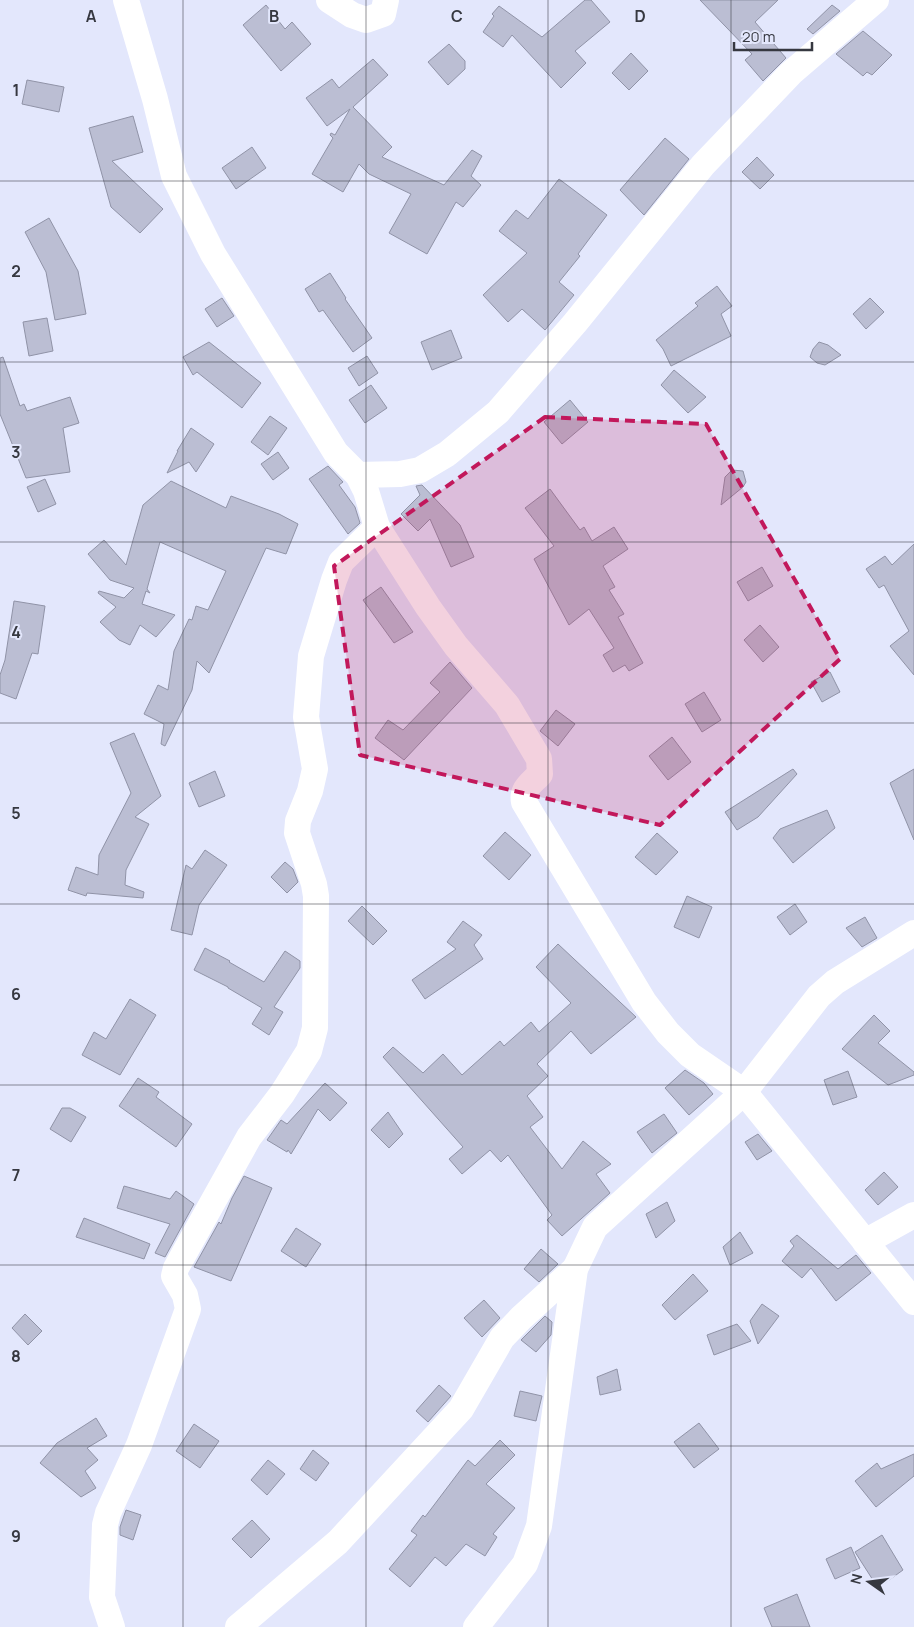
<svg xmlns="http://www.w3.org/2000/svg" width="914" height="1627" viewBox="0 0 914 1627" font-family="Manrope,sans-serif">
<style>
.building{fill:#bbbed3;stroke:#9093a7}
.lines{fill:none;stroke-linecap:round;stroke-linejoin:round}
.street{stroke:#fff;stroke-width:26}
.marked{fill:#c2185b;fill-opacity:0.2;stroke:#c2185b;stroke-width:4;stroke-dasharray:10 6;stroke-linejoin:round}
.grid{fill:none;stroke:#363840;stroke-width:1;stroke-opacity:0.55}
.grid-label{font-size:16px;text-anchor:middle;font-weight:bold;fill:#363840;stroke:#e3e7fc;stroke-width:4;stroke-linejoin:round;paint-order:stroke}
</style>
<rect width="100%" height="100%" fill="#e3e7fc"/>
<g class="building">
<path d="M585,0H591L610,22L575,51L586,63L561,88L512,35L503,47L483,32L494,16L492,14L499,6L542,37Z"/>
<path d="M700,0H778L755,22L786,58L763,81L745,60L752,54Z"/>
<path d="M266,5L285,29L292,22L311,44L281,71L243,25Z"/>
<path d="M832,5L840,11L813,34L807,29Z"/>
<path d="M863,31L892,55L872,75L867,72L863,76L836,54Z"/>
<path d="M449,44L465,61V69L448,85L428,62Z"/>
<path d="M631,53L648,71L629,90L612,73Z"/>
<path d="M373,59L388,75L353,107L392,147L382,157L444,185L472,150L482,156L471,176L481,185L463,207L456,202L427,254L389,233L411,194L369,174L359,164L343,192L312,174L333,138L330,135L331,133L335,135L350,109L327,126L306,98L332,79L339,88Z"/>
<path d="M27,80L64,87L59,112L22,104Z"/>
<path d="M133,116L143,152L112,161L163,209L140,233L111,207L89,128Z"/>
<path d="M665,138L689,159L644,215L620,190Z"/>
<path d="M252,147L266,168L236,189L222,168Z"/>
<path d="M757,157L774,175L760,189L742,172Z"/>
<path d="M559,179L607,215L578,254L580,256L559,282L574,295L545,330L522,309L508,322L483,295L527,253L499,231L516,210L528,219Z"/>
<path d="M49,218L78,271L86,314L55,320L46,272L25,232Z"/>
<path d="M330,273L346,298L345,299L372,338L353,352L323,310L319,312L305,289Z"/>
<path d="M717,286L732,306L721,314L731,336L671,366L663,349L656,340L698,306L695,303Z"/>
<path d="M222,298L234,316L217,327L205,309Z"/>
<path d="M870,298L884,312L866,329L853,314Z"/>
<path d="M47,318L53,351L29,356L23,322Z"/>
<path d="M451,330L462,358L432,370L421,342Z"/>
<path d="M209,342L261,383L242,408L197,372L193,375L183,357Z"/>
<path d="M819,342L828,345L841,355L825,365L817,363L810,357L813,349Z"/>
<path d="M367,356L378,373L359,386L348,368Z"/>
<path d="M3,357L20,406L24,404L27,411L70,397L79,423L63,428L70,472L26,478L0,414V358Z"/>
<path d="M674,370L706,397L688,413L661,385Z"/>
<path d="M371,385L387,408L365,423L349,400Z"/>
<path d="M570,400L588,422L562,444L544,422Z"/>
<path d="M270,416L287,428L268,455L251,442Z"/>
<path d="M191,428L214,444L196,472L189,462L167,473L178,451H177Z"/>
<path d="M278,452L289,468L273,480L261,464Z"/>
<path d="M328,466L343,482L339,485L355,507L360,523L348,534L309,479Z"/>
<path d="M732,470L743,471L746,482L743,487L721,505L725,477Z"/>
<path d="M45,479L56,504L38,512L27,487Z"/>
<path d="M171,481L226,508L231,496L279,514L298,524L286,554L266,548L209,673L197,661L192,690L165,746L161,744L164,724L144,714L158,685L168,690L174,651L189,619L192,620L196,606L208,610L226,571L160,542L147,589L150,593L146,591L142,604L175,615L156,637L140,625L130,645L119,640L100,622L116,607L98,593L99,591L124,598L134,588L110,580L88,554L104,540L126,565L143,505Z"/>
<path d="M422,485L460,525L474,557L451,567L430,519L418,531L401,514L420,495L416,486Z"/>
<path d="M550,489L580,530L584,527L592,541L614,527L628,549L603,566L615,587L609,590L624,614L618,617L643,663L629,671L625,665L613,672L603,655L614,648L589,609L569,625L534,559L554,546L525,508Z"/>
<path d="M914,544V675L890,646L909,631L884,585L879,588L866,569L885,556L892,565Z"/>
<path d="M762,567L773,586L748,601L737,582Z"/>
<path d="M381,587L413,632L394,643L363,600Z"/>
<path d="M14,601L45,606L38,654L32,653L16,699L0,693V675L5,660Z"/>
<path d="M760,625L779,647L763,662L744,640Z"/>
<path d="M450,662L472,688L404,760L375,738L388,720L403,730L440,692L430,683Z"/>
<path d="M830,672L840,692L822,702L811,682Z"/>
<path d="M704,692L721,720L702,732L685,704Z"/>
<path d="M556,710L575,724L558,746L540,731Z"/>
<path d="M134,733L161,796L135,817L149,824L126,870L125,885L144,892L143,898L87,893L86,896L68,890L76,867L98,875L99,855L131,793L110,743Z"/>
<path d="M672,737L691,762L668,780L649,756Z"/>
<path d="M793,769L797,774L758,817L737,830L725,812Z"/>
<path d="M914,769V840L890,783Z"/>
<path d="M215,771L225,796L199,807L189,783Z"/>
<path d="M827,810L835,828L793,863L773,838L780,829Z"/>
<path d="M505,832L531,855L509,880L483,856Z"/>
<path d="M657,833L678,852L656,875L635,857Z"/>
<path d="M205,850L227,865L199,905L192,935L171,930L186,865L192,869Z"/>
<path d="M285,862L293,869L298,882L287,893L271,877Z"/>
<path d="M687,896L712,907L699,938L674,927Z"/>
<path d="M795,904L807,922L790,935L777,917Z"/>
<path d="M362,906L387,931L373,945L348,921Z"/>
<path d="M865,917L877,938L862,947L846,928Z"/>
<path d="M463,921L482,935L474,945L483,959L425,999L412,980L456,949L447,942Z"/>
<path d="M558,944L636,1017L591,1054L571,1031L537,1064L548,1076L527,1096L543,1117L530,1127L562,1169L583,1141L611,1164L596,1174L610,1193L562,1236L547,1220L552,1215L508,1155L501,1162L490,1150L462,1174L449,1159L463,1147L383,1057L393,1047L423,1073L443,1054L462,1075L500,1041L504,1046L531,1022L539,1032L571,1003L536,967Z"/>
<path d="M205,948L230,961L229,962L264,982L285,951L300,961V968L274,1007L283,1012L269,1035L252,1024L262,1008L228,988V987L194,970Z"/>
<path d="M130,999L156,1015L120,1075L82,1055L94,1032L106,1039Z"/>
<path d="M874,1015L890,1031L878,1043L914,1072V1075L888,1085L842,1049Z"/>
<path d="M685,1070L704,1083L713,1094L689,1115L665,1088Z"/>
<path d="M848,1071L857,1097L833,1105L824,1080Z"/>
<path d="M138,1078L159,1092L156,1097L192,1124L176,1147L119,1106Z"/>
<path d="M325,1083L347,1103L330,1121L318,1109L291,1154L288,1150L287,1152L267,1140L281,1120L287,1124Z"/>
<path d="M62,1108H70L86,1117L71,1142L50,1129Z"/>
<path d="M388,1112L403,1134L389,1148L371,1130Z"/>
<path d="M664,1114L677,1133L652,1153L637,1132Z"/>
<path d="M758,1134L772,1151L757,1160L745,1142Z"/>
<path d="M884,1172L898,1187L878,1205L865,1190Z"/>
<path d="M244,1176L272,1188L231,1281L194,1267L219,1222L221,1224L232,1198Z"/>
<path d="M124,1186L170,1199L176,1191L194,1204L165,1257L155,1253L170,1224L117,1208Z"/>
<path d="M667,1202L675,1221L656,1238L646,1214Z"/>
<path d="M84,1218L150,1244L144,1259L76,1237Z"/>
<path d="M296,1228L321,1244L306,1267L281,1251Z"/>
<path d="M740,1232L753,1253L730,1265L723,1247Z"/>
<path d="M797,1235L838,1269L856,1255L871,1273L836,1301L811,1268L802,1278L782,1261L794,1246L790,1241Z"/>
<path d="M541,1249L558,1264L539,1282L524,1269Z"/>
<path d="M693,1274L708,1291L675,1320L662,1305Z"/>
<path d="M484,1300L500,1318L482,1337L464,1318Z"/>
<path d="M762,1304L779,1316L758,1344L750,1321Z"/>
<path d="M25,1314L42,1331L28,1345L12,1328Z"/>
<path d="M545,1316L552,1322L551,1335L536,1352L521,1340Z"/>
<path d="M737,1324L751,1341L714,1355L707,1335Z"/>
<path d="M617,1369L621,1390L600,1395L597,1377Z"/>
<path d="M439,1385L451,1396L428,1422L416,1411Z"/>
<path d="M520,1391L542,1396L536,1421L514,1416Z"/>
<path d="M96,1418L107,1436L87,1448L98,1460L85,1471L96,1488L81,1497L40,1463L57,1443Z"/>
<path d="M699,1423L719,1449L694,1468L674,1442Z"/>
<path d="M194,1424L219,1441L200,1468L176,1451Z"/>
<path d="M500,1440L515,1455L486,1484L515,1508L493,1534L497,1537L485,1556L466,1544L446,1566L435,1557L410,1587L389,1569L417,1535L411,1531L423,1515L425,1517L468,1460L475,1466Z"/>
<path d="M313,1450L329,1463L316,1481L300,1469Z"/>
<path d="M914,1454V1476L876,1507L855,1481L877,1463L881,1469Z"/>
<path d="M268,1460L285,1474L267,1495L251,1480Z"/>
<path d="M126,1510L141,1515L133,1540L120,1535V1527Z"/>
<path d="M252,1520L270,1539L251,1558L232,1539Z"/>
<path d="M882,1535L903,1570L878,1588L855,1552Z"/>
<path d="M851,1547L860,1568L835,1579L826,1559Z"/>
<path d="M797,1594L810,1627H772L764,1608Z"/>
</g>
<g class="lines">
<g class="street">
<path d="M126,0L155,99L174,176L213,254L336,453L358,475L366,491L377,527L428,607L456,646L507,705L539,759L540,774C532,783 521,789 524,802L644,1002L668,1033L690,1055L744,1092L914,1302"/>
<path d="M329,0L352,15L366,20L383,14L386,0"/>
<path d="M358,475L400,474L420,470L447,454L498,412L575,323L703,165L791,73L876,0"/>
<path d="M865,1242L914,1215"/>
<path d="M112,1627L102,1597L105,1525L108,1513L139,1445L188,1309L185,1295L174,1276L176,1268L249,1137L282,1094L309,1051L315,1028L316,896L314,884L297,833L298,821L310,791L315,769L306,717L311,656L334,580L341,562L377,527"/>
<path d="M238,1627L338,1542L461,1409L502,1338L521,1318L575,1269"/>
<path d="M476,1627L525,1564L539,1526L575,1269L595,1227L744,1092L819,996L835,982L914,933"/>
</g>
</g>
<path class="marked" d="M545,417L706,424L840,659L660,825L360,755L334,566Z"/>
<path class="grid" d="M183,0V1627M366,0V1627M548,0V1627M731,0V1627M0,181H914M0,362H914M0,542H914M0,723H914M0,904H914M0,1085H914M0,1265H914M0,1446H914"/>
<g class="grid-label">
<text x="91" y="22">A</text>
<text x="274" y="22">B</text>
<text x="457" y="22">C</text>
<text x="640" y="22">D</text>
<text x="16" y="96">1</text>
<text x="16" y="277">2</text>
<text x="16" y="458">3</text>
<text x="16" y="638">4</text>
<text x="16" y="819">5</text>
<text x="16" y="1000">6</text>
<text x="16" y="1181">7</text>
<text x="16" y="1362">8</text>
<text x="16" y="1542">9</text>
</g>
<g transform="translate(869 1582) rotate(284)" stroke="#e3e7fc" stroke-width="4" paint-order="stroke">
<path d="M0-4L9 19L0 12L-9 19Z" fill="#363840"/>
<text y="-8" font-size="14" font-weight="bold" text-anchor="middle" fill="#363840">N</text>
</g>
<path d="M734 42v8h78v-8" fill="none" stroke="#363840" stroke-width="2.5"/>
<text x="742" y="42" font-size="15" fill="#363840" stroke="#e3e7fc" stroke-width="4" paint-order="stroke">20 m</text>
</svg>
